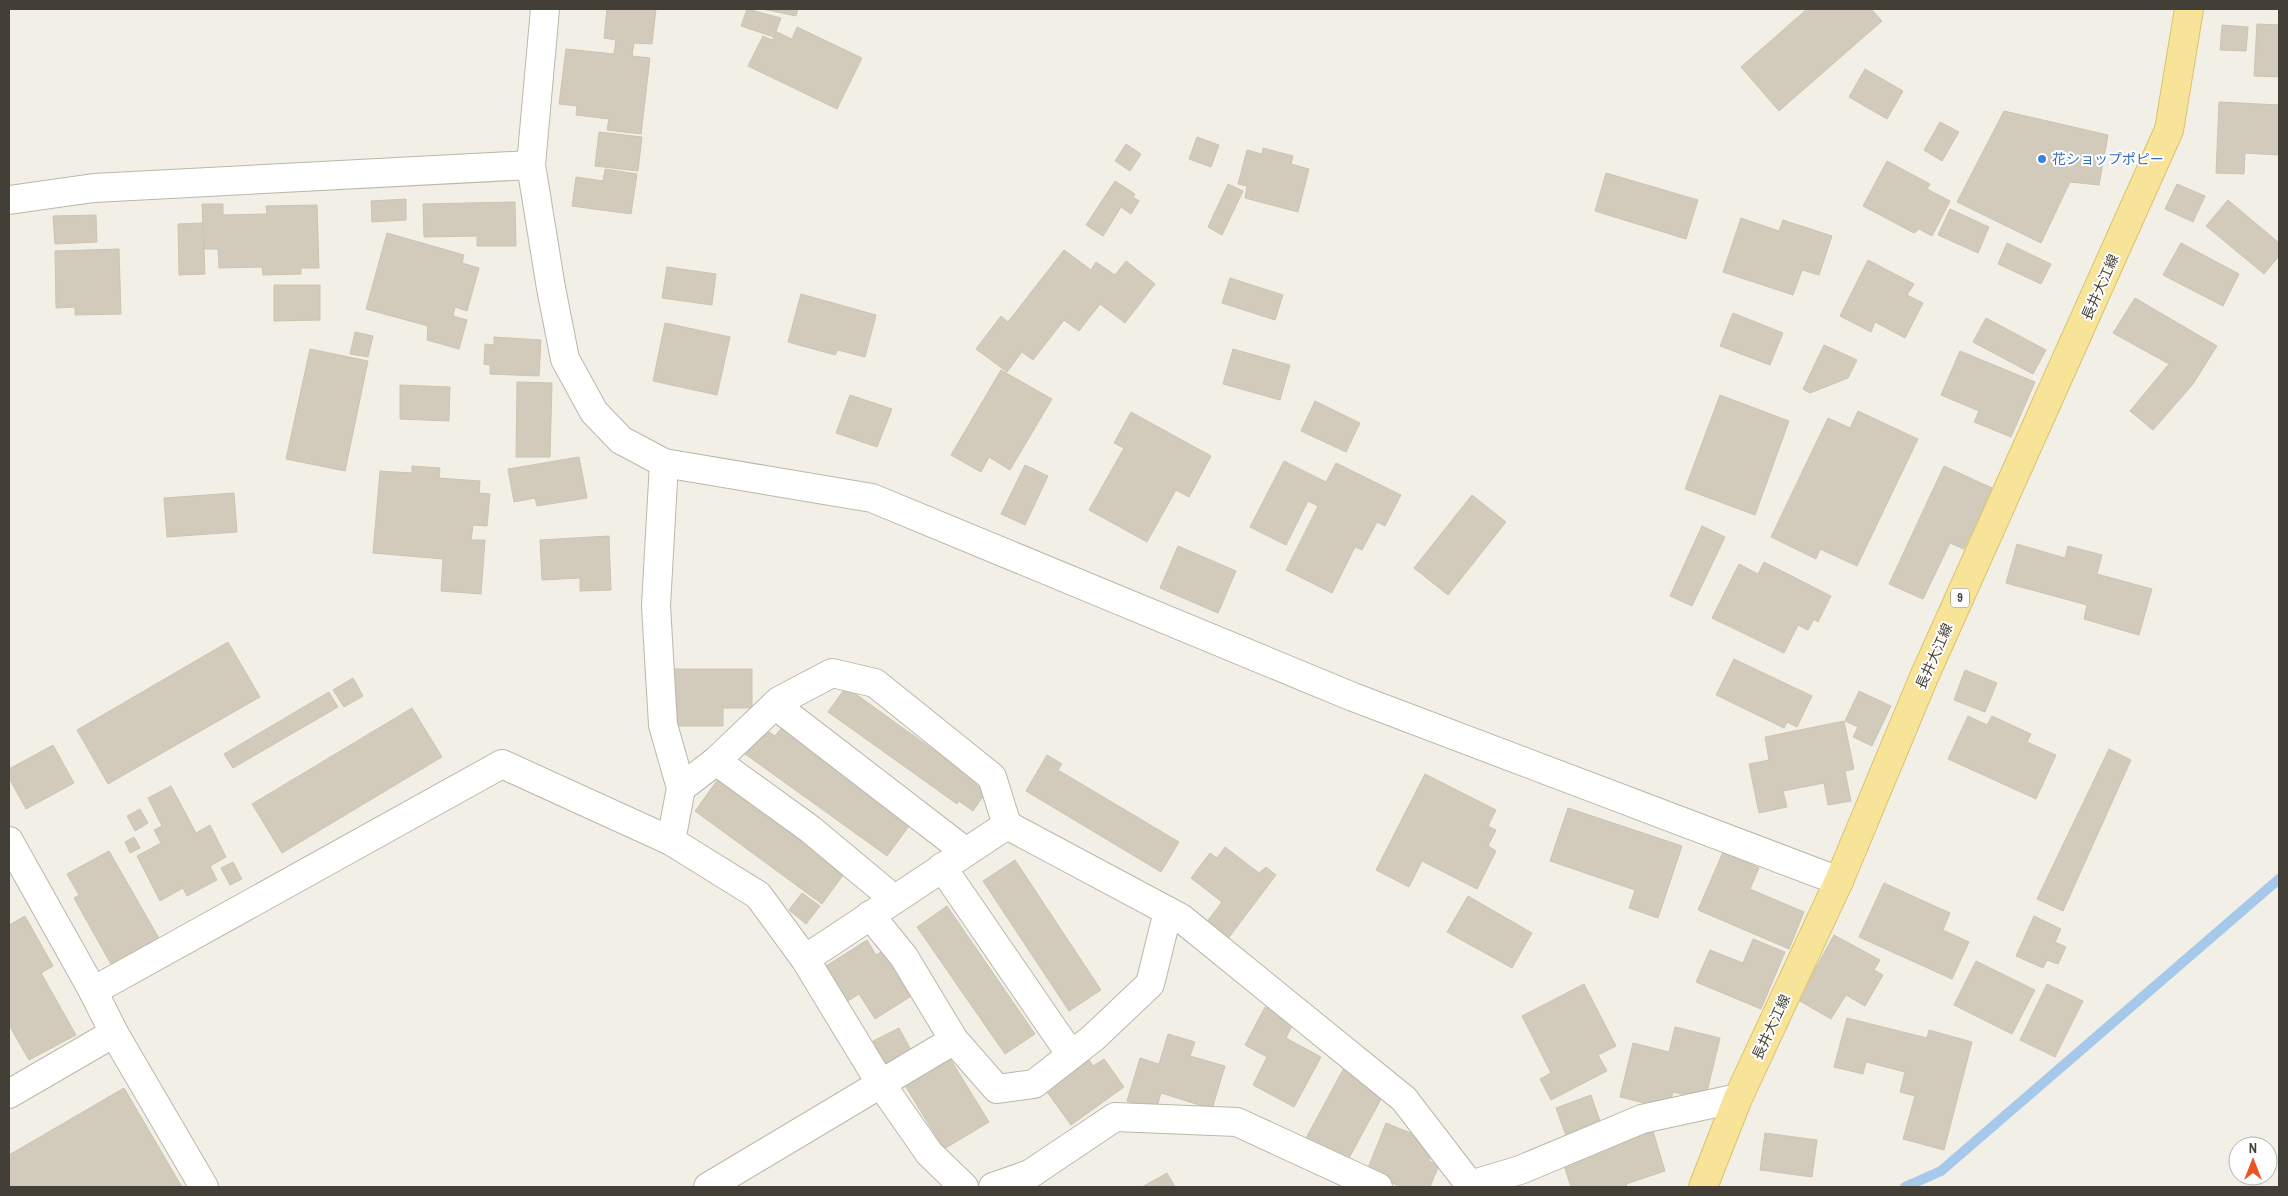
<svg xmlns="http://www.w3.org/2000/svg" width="2288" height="1196" viewBox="0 0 2288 1196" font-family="'Archivo Narrow','Noto Sans JP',sans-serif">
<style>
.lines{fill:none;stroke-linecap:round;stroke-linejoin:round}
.stream{stroke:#a6c9eb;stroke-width:10}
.building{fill:#d2cbbc;stroke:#cdc4b0}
.minor-casing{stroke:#bcb7a9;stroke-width:30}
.major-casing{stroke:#dbc26b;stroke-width:30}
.minor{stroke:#fff;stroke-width:28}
.major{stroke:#f7e499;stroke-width:28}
.shop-dot{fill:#3f7fe0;stroke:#fff;stroke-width:2}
.labels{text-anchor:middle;stroke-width:4;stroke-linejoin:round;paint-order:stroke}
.shield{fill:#fff;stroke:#7c7972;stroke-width:1}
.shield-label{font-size:12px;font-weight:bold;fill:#443f36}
.shop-label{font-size:14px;fill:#366cbe;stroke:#fff;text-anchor:start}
.street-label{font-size:14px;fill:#443f36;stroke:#fff}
</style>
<rect width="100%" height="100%" fill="#f2efe6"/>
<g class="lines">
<path class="stream" d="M1905,1187L1941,1171L2279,879"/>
</g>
<g class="building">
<path d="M607,9H656L652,44L634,43L632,56L650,58L641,134L607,130L609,119L576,115L577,106L559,104L566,49L614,54L616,40L604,38Z"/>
<path d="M747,9L781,18L774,37L741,26Z"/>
<path d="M763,9H798L796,16Z"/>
<path d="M1807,9H1871L1882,21L1779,111L1741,67Z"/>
<path d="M2257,24L2279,25V77L2254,76Z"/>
<path d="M2222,25L2248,27L2246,51L2220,50Z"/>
<path d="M797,27L862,58L837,109L748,66L763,36L772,40L777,32L792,39Z"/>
<path d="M1865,69L1903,91L1887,119L1849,97Z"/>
<path d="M2219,102L2279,105V155L2245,153L2244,174L2216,173Z"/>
<path d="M2004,111L2108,135L2099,185L2070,182L2041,243L1957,202Z"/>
<path d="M1940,122L1959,132L1942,161L1924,150Z"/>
<path d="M599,132L642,137L638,171L595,166Z"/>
<path d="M1197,137L1219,145L1211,167L1189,159Z"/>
<path d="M1126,144L1141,154L1130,171L1115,161Z"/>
<path d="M1263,148L1293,156L1291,164L1309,169L1298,212L1245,198L1247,186L1238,184L1247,150L1262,154Z"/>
<path d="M1887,161L1930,184L1927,189L1950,201L1932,236L1919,229L1914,233L1863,206Z"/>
<path d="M605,169L637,174L631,214L572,206L576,177L603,181Z"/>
<path d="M1606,173L1698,200L1686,239L1595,211Z"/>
<path d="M1115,181L1135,194L1133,197L1139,201L1131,214L1121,207L1103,236L1086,225Z"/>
<path d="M1228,184L1243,191L1222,235L1208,227Z"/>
<path d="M2177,184L2205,196L2193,222L2165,209Z"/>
<path d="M406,199V220L372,222L371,201Z"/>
<path d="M2228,200L2279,243V256L2264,274L2206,226Z"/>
<path d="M515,202L516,246H477V236L424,237L423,204Z"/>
<path d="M202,204H223V215L267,214L266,206L317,205L319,268H301V274L263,275L262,267L219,268L218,249H204Z"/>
<path d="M1950,209L1989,227L1978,253L1938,235Z"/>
<path d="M96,215L97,242L55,244L53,216Z"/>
<path d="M1741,218L1779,231L1783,220L1832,236L1819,275L1802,270L1793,295L1723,272Z"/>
<path d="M203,223L205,274L179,275L178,224Z"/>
<path d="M387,233L464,255L462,263L479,268L467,311L455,307L453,316L467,320L459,349L427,340L428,326L366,309Z"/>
<path d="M2007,243L2051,264L2041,284L1998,264Z"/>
<path d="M2181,243L2239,274L2223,306L2163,275Z"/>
<path d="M119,249L121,314L75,315V307L56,308L55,251Z"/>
<path d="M1064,250L1091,270L1096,262L1115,275L1126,261L1155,284L1125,323L1100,304L1079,331L1064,320L1033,360L1022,352L1007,372L976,349L1001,316L1008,322Z"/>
<path d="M1868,260L1914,284L1907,295L1923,303L1905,338L1875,322L1871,332L1840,316Z"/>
<path d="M667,267L716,274L712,305L662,298Z"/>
<path d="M1230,278L1283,295L1275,320L1222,303Z"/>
<path d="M274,285H320V320L274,321Z"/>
<path d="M801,294L876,315L865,357L838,350L835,355L788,342Z"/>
<path d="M2135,298L2217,346L2193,384L2153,430L2130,411L2169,364L2113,333Z"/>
<path d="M1733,313L1783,333L1770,365L1720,346Z"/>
<path d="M1986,318L2046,350L2033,374L1973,342Z"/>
<path d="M665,323L730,337L717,395L653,381Z"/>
<path d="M355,332L373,336L368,357L350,354Z"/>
<path d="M494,337L541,340L539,376L490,374V365L484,364L485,344L494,345Z"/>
<path d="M1824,345L1857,360L1848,378L1810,393L1803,389Z"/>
<path d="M310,349L368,361L345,471L286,459Z"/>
<path d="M1233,349L1290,365L1280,400L1223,384Z"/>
<path d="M1960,351L2035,382L2011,437L1974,422L1979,411L1941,395Z"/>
<path d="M1001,370L1052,399L1010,470L989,457L981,472L951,455Z"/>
<path d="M517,382L552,383L550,457H516Z"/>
<path d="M400,385L450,387L449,421L400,419Z"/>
<path d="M850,395L892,409L877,447L836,433Z"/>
<path d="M1720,395L1789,421L1755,515L1685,489Z"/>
<path d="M1315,401L1360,423L1346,452L1301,431Z"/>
<path d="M1858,411L1918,439L1857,566L1820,549L1816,559L1771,537L1828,418L1850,428Z"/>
<path d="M1131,412L1211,456L1189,497L1176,490L1147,542L1089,510L1124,448L1114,443Z"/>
<path d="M579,457L587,498L537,506L535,498L514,502L508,469Z"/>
<path d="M1284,461L1326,482L1336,463L1401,495L1385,526L1377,522L1362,550L1355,547L1332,593L1286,570L1318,506L1308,501L1286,545L1250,527Z"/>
<path d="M1025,465L1048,476L1025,525L1001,514Z"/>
<path d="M412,466L440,468L439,478L480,481L479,493L490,494L487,526L473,525L471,540H485L481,594L441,591L443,559L373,553L380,471L412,473Z"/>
<path d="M1944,466L1992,488L1964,549L1950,543L1923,599L1889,584Z"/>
<path d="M234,493L237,532L167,537L164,498Z"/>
<path d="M1472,495L1506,522L1448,595L1414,568Z"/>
<path d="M1702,526L1725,537L1692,606L1670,596Z"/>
<path d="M609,536L611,590L580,591V578L542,580L540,540Z"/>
<path d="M2017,544L2065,558L2068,546L2102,555L2097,574L2152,589L2139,635L2084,619L2087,605L2006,583Z"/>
<path d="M1178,546L1236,571L1218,613L1160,588Z"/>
<path d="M1764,562L1831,596L1818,622L1814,619L1808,630L1798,625L1784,653L1712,618L1739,564L1758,574Z"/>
<path d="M228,642L260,697L108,784L77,730Z"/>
<path d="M1734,659L1812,696L1797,727L1787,722L1784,728L1716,695Z"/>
<path d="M670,669H752V708H723V726H670Z"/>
<path d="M1965,670L1997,683L1985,712L1954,700Z"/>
<path d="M353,678L363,696L344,707L333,690Z"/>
<path d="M846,687L978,782L976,785L986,792L973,811L959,801L957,804L828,712Z"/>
<path d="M1859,691L1891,706L1872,746L1853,737L1858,727L1845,721Z"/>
<path d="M329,692L338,707L233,768L224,754Z"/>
<path d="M412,708L442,757L282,853L252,804Z"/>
<path d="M1968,716L1987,725L1992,716L2031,734L2027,742L2056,755L2036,799L1948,759Z"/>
<path d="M1844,721L1854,769L1845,771L1851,801L1828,805L1824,783L1783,791L1787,807L1759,813L1749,764L1769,760L1765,737Z"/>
<path d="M784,725L912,822L887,856L741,751L760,726L775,736Z"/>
<path d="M53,745L74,783L26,809L9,778V769Z"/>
<path d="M2109,749L2131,760L2063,911L2037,899Z"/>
<path d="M1047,755L1062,764L1058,770L1179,842L1161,872L1026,791Z"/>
<path d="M1425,774L1496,810L1488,826L1496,830L1488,846L1496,851L1477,889L1422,861L1409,887L1376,870Z"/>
<path d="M719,778L846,871L822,904L695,811Z"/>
<path d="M171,786L196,833L210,825L226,857L210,866L217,880L187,896L183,888L160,901L137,856L161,843L154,830L162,826L148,798Z"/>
<path d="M1568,808L1682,846L1658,918L1629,908L1635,890L1550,861Z"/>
<path d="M140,809L148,823L135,831L127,816Z"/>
<path d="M134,837L140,848L130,853L125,842Z"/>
<path d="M1225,847L1259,873L1266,867L1276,875L1227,940L1206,923L1222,902L1191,878L1210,853L1217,858Z"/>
<path d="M109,851L160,940L112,966L74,898L79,895L67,874Z"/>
<path d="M1723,852L1759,868L1750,889L1804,912L1789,949L1698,910Z"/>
<path d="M1015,860L1101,990L1069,1011L983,881Z"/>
<path d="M233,862L242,879L230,885L221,868Z"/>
<path d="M1884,883L1950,913L1943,930L1969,942L1952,979L1859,937Z"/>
<path d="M802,893L820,906L806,924L789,910Z"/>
<path d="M1468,896L1532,933L1512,968L1447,932Z"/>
<path d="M947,906L1035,1034L1005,1054L917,927Z"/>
<path d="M25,916L53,966L41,973L76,1035L29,1060L9,1025V925Z"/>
<path d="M2034,916L2061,929L2055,942L2066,947L2058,964L2047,960L2043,968L2016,956Z"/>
<path d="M1834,935L1880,960L1874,970L1883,975L1865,1006L1846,995L1831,1019L1798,1000Z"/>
<path d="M1753,939L1785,952L1761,1009L1696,982L1710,950L1743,963Z"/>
<path d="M867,940L876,955L884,950L913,995L875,1019L859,994L845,1003L823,968Z"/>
<path d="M1976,961L2035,990L2012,1034L1954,1005Z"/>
<path d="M1584,984L1616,1046L1598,1055L1607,1071L1551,1100L1540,1079L1551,1073L1522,1016Z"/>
<path d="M2047,984L2083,1001L2055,1057L2020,1040Z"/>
<path d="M1265,1007L1294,1022L1286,1038L1321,1057L1294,1107L1253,1085L1267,1057L1245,1045Z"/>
<path d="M1847,1018L1927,1038L1929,1030L1972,1042L1944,1150L1903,1139L1915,1096L1900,1092L1905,1072L1866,1062L1863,1074L1834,1067Z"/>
<path d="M1675,1027L1720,1038L1705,1100L1673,1092L1669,1109L1620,1097L1633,1043L1669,1052Z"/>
<path d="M899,1028L911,1050L885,1064L873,1041Z"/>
<path d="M1168,1034L1195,1042L1190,1056L1225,1066L1212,1109L1161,1093L1156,1110L1127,1101L1140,1058L1159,1064Z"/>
<path d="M949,1057L989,1122L944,1149L904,1084Z"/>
<path d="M1088,1058L1093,1066L1104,1059L1124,1087L1071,1125L1045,1089Z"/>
<path d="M1345,1066L1387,1088L1348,1160L1306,1138Z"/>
<path d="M124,1088L182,1187H9V1155Z"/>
<path d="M1591,1095L1601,1124L1566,1136L1556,1108Z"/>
<path d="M1386,1123L1428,1140L1423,1150L1432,1154L1429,1161L1439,1165L1430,1187H1402L1366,1173Z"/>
<path d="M1652,1128L1665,1171L1626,1184L1627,1187H1571L1561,1156Z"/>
<path d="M1765,1133L1817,1140L1812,1177L1760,1170Z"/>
<path d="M1167,1173L1175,1187H1142Z"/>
</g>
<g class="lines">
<defs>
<g id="minor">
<path d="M545,9L531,165L551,288L565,359L594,412L621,440L664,463L872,498L1353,697L1839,881"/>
<path d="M9,200L94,188L531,165"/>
<path d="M664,463L656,606L663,725L681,788L671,841"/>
<path d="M775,705L966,852"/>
<path d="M716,761L810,829L894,899"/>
<path d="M681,788L716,761L779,701L832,673L875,683L992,777L1007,825"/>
<path d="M9,841L93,991L114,1033L204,1187"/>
<path d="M942,867L1071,1055"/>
<path d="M870,915L904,957L954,1040L997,1089L1034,1084L1093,1038L1150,984L1168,911"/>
<path d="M805,959L1007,825L1181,918L1404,1099L1470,1185L1520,1170L1642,1119L1738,1098"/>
<path d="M93,991L502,764L671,841L758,895L805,959L881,1084L929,1153L964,1187"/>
<path d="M9,1094L114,1033"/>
<path d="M708,1187L954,1040"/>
<path d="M993,1187L1030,1174L1115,1117L1237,1122L1378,1187"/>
</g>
<path id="major" d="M1703,1187L1738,1098L1839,881L1924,677L2169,130L2189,9"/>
</defs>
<use href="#minor" class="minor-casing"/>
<use href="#major" class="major-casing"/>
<use href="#minor" class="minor"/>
<use href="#major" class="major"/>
</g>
<circle class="shop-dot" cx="2042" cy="159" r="5"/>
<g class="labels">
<rect class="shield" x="1951" y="588.5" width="18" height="19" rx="4"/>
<g class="shield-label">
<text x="1960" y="602">9</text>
</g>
<g class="shop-label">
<text x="2052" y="164">花ショップポピー</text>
</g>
<g class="street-label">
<text transform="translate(2100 287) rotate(-66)" y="5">長井大江線</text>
<text transform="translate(1934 656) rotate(-66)" y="5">長井大江線</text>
<text transform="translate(1771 1027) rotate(-65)" y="5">長井大江線</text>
</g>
</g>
<rect width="2288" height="1196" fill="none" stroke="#443f36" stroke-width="20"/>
<g transform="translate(2253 1161)"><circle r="24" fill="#ffffff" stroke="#b4b2af"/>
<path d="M0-4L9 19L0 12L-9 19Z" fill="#eb5224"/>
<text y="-8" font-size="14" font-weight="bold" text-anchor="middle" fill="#443f36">N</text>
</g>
</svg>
